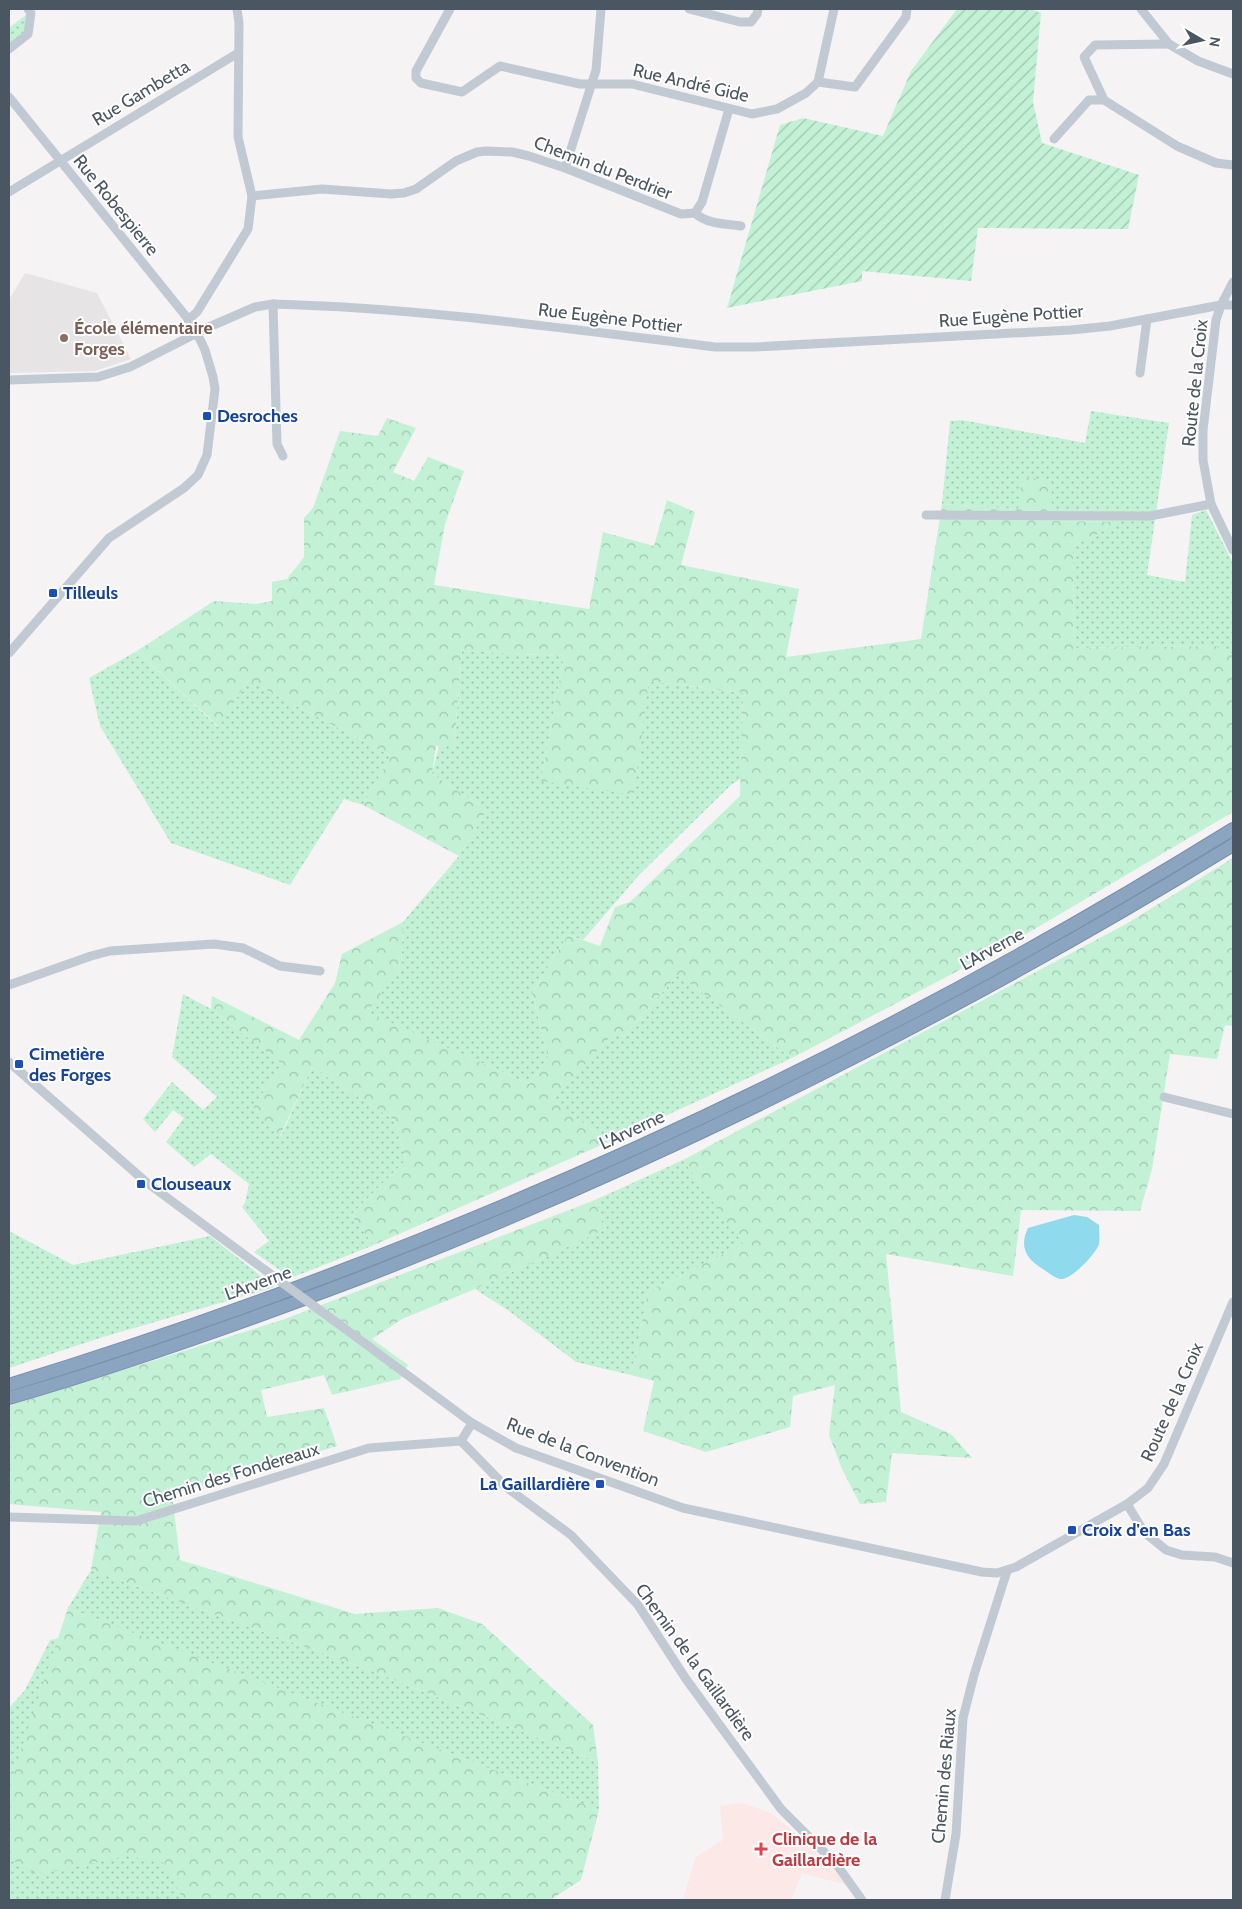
<svg xmlns="http://www.w3.org/2000/svg" width="1242" height="1909" viewBox="0 0 1242 1909" font-family="Cabin,sans-serif">
<style>
.education{fill:#e6e4e5}
.medical{fill:#fce8e6}
.grass{fill:url(#grass-dots)}
.forest{fill:url(#forest-crowns)}
.garden{fill:url(#garden-furrows)}
.water{fill:#90daee}
.lines{fill:none;stroke-linecap:round;stroke-linejoin:round}
.highway-casing{stroke:#7690ad;stroke-width:14}
.minor{stroke:#c1cad2;stroke-width:9}
.highway{stroke:#8ba5c1;stroke-width:12}
.minor-bridge{stroke:#c1cad2;stroke-width:9}
.education-dot{fill:#8d6e63;stroke:#fff;stroke-width:2}
.transit-dot{fill:#1a4fb4;stroke:#fff;stroke-width:2}
.health-dot{fill:#e0444e;stroke:#fff;stroke-width:2}
.labels{text-anchor:middle;stroke-width:4;stroke-linejoin:round;paint-order:stroke}
.street-label{font-size:18px;fill:#4a5661;stroke:#fff}
.education-label{font-size:18px;font-weight:bold;fill:#785e54;stroke:#fff;text-anchor:start}
.transit-label{font-size:18px;font-weight:bold;fill:#164399;stroke:#fff;text-anchor:start}
.health-label{font-size:18px;font-weight:bold;fill:#be3a42;stroke:#fff;text-anchor:start}
</style>
<defs>
<pattern id="grass-dots" width="8" height="8" patternUnits="userSpaceOnUse" patternTransform="scale(1.25)"><rect width="8" height="8" fill="#c3f1d5"/><path d="M2 2h.1M6 6h.1" fill="none" stroke="#a0c6b0" stroke-width="1.8" stroke-linecap="round"/></pattern>
<pattern id="forest-crowns" width="20" height="18" patternUnits="userSpaceOnUse" patternTransform="scale(1.25)"><rect width="20" height="18" fill="#c3f1d5"/><path d="M2 6a3 3 0 1 1 6 0M12 15a3 3 0 1 1 6 0" fill="none" stroke="#a0c6b0"/></pattern>
<pattern id="garden-furrows" width="10" height="10" patternUnits="userSpaceOnUse" patternTransform="scale(1.25)"><rect width="10" height="10" fill="#c3f1d5"/><path d="M-1 1l2-2M0 10L10 0M9 11l2-2" fill="none" stroke="#a0c6b0"/></pattern>
</defs>
<rect width="100%" height="100%" fill="#f5f3f3"/>
<path class="education" d="M25,273L97,293L131,359L95,371L9,373V300Z"/>
<path class="medical" d="M742,1803L773,1814L830,1865L847,1885L802,1873L791,1900H684L683,1899L696,1857L723,1840L720,1806Z"/>
<g class="grass">
<path d="M27,14L26,31L9,46V28Z"/>
<path d="M1091,411L1169,423L1147,575L1185,582L1192,515L1206,510L1233,563V655L1214,646L1074,648L1073,546L1120,522L1053,521L1018,509L942,504L950,421L962,420L1085,443Z"/>
<path d="M137,651L218,727L248,680L391,756L363,805L344,799L290,885L171,843L100,726L89,678Z"/>
<path d="M462,651L564,656L541,781L649,681L743,693L741,779L732,784L639,875L583,940L568,935L532,993L548,1057L529,1084L366,1012L401,967L403,922L459,856L487,810L432,774L439,746H454Z"/>
<path d="M678,975L792,1058L608,1142L552,1099L613,1033L623,1037Z"/>
<path d="M183,994L211,1009L282,1064L253,1108L281,1136L312,1067L394,1120L406,1160L351,1215L374,1245L291,1278L254,1252L269,1241L242,1207L245,1203L249,1184L211,1154L194,1167L166,1142L184,1118L173,1110L155,1132L143,1119L172,1082L203,1110L217,1097L172,1057Z"/>
<path d="M683,1160L744,1244L648,1292L631,1375L576,1362L509,1311L475,1289L606,1229L595,1200Z"/>
<path d="M9,1231L73,1265L210,1236L275,1287L103,1337L9,1368Z"/>
<path d="M91,1570L370,1670L598,1762L599,1810L222,1667L369,1900H9V1708L25,1690L50,1640L98,1631L129,1632L68,1608Z"/>
</g>
<g class="forest">
<path d="M387,418L416,428L393,472L414,481L428,457L464,471L445,524L434,585L589,609L603,532L654,546L667,500L695,512L681,565L799,589L786,657L921,639L942,504L1018,509L1022,476L1051,482L1053,521L1121,522L1073,546L1074,648L1215,646L1233,655V812L1011,943L792,1058L678,975L622,1038L613,1034L552,1099L608,1142L374,1245L351,1215L406,1160L394,1120L312,1067L280,1136L253,1108L282,1064L211,1009L212,996L299,1040L335,983L342,954L403,922L401,967L367,1012L529,1084L548,1057L532,993L568,935L600,946L615,907L630,902L740,796L743,693L649,681L634,795L541,781L564,656L462,651L454,746H436L432,774L487,810L459,856L363,805L391,756L248,680L219,727L137,651L214,601L256,604L272,601V582L287,579L304,557V518L313,508L340,431L378,436Z"/>
<path d="M1233,858V1026L1225,1025L1217,1059L1170,1054L1152,1169L1140,1211L1021,1210L1013,1276L886,1254L901,1412L951,1434L972,1458L892,1453L886,1502L860,1504L842,1469L829,1435L835,1385L793,1396L790,1427L706,1452L643,1431L654,1381L631,1375L648,1292L743,1244L683,1160L1126,924Z"/>
<path d="M595,1200L606,1229L475,1289L402,1319L372,1339L408,1365L400,1379L332,1395L324,1375L261,1390L267,1417L324,1408L337,1446L172,1495L180,1560L355,1614L438,1608L482,1624L593,1725L598,1762L370,1670L91,1570L101,1512L9,1504V1406L285,1319Z"/>
<path d="M68,1608L599,1810L581,1880L550,1900H184L162,1862L126,1856L37,1875L9,1858V1786Z"/>
</g>
<path class="garden" d="M957,9H1030L1041,13L1033,102L1042,143L1139,175L1128,229L978,228L971,281L862,271V281L727,308L780,125L803,118L883,136L911,71Z"/>
<path class="water" d="M1074,1215L1087,1217L1099,1225C1099,1231 1100,1239 1099,1244C1096,1254 1070,1281 1060,1279C1055,1278 1050,1274 1046,1271C1028,1260 1018,1249 1028,1228Z"/>
<g class="lines">
<defs>
<g id="highway">
<path d="M9,1385C439,1253 851,1066 1233,829"/>
<path d="M9,1398C126,1364 241,1323 355,1280C661,1162 954,1016 1233,845"/>
</g>
</defs>
<use href="#highway" class="highway-casing"/>
<g class="minor">
<path d="M450,9L416,71V78L421,83L462,92L500,66L580,84H632L752,114L777,109L806,93L818,82"/>
<path d="M689,9L740,22H751L757,14L758,9"/>
<path d="M1141,9L1169,44L1198,61L1233,74"/>
<path d="M1169,44L1095,45L1084,57L1104,100L1177,146L1216,163L1233,165"/>
<path d="M9,49L28,34L31,13L28,9"/>
<path d="M818,82L855,87L906,17L907,9"/>
<path d="M818,82L834,9"/>
<path d="M9,97L193,325L205,350L213,377L215,389L207,455L198,475L184,488L109,538L9,653"/>
<path d="M1054,139L1089,100H1104"/>
<path d="M565,168L596,70L601,9"/>
<path d="M9,192L238,53"/>
<path d="M252,196L322,189L391,194L404,193L416,189L456,161L477,152L486,151L512,152L529,156L565,168L681,214L695,213C706,224 726,224 741,226"/>
<path d="M695,213L702,202L729,109"/>
<path d="M1233,282L1221,305L1216,320L1203,430V460L1211,504L1233,550"/>
<path d="M273,304L277,444L283,456"/>
<path d="M188,320L197,312L248,229L252,196L238,137L239,23L237,9"/>
<path d="M1140,373L1147,319"/>
<path d="M9,380L98,377L130,367L209,327L255,307L273,304C421,308 568,329 715,347H755L1071,330L1110,326L1221,305H1233"/>
<path d="M926,515L1150,516L1211,504"/>
<path d="M9,985L91,956L110,951L214,944L243,948L280,966L320,971"/>
<path d="M9,1062L146,1182L265,1270"/>
<path d="M1164,1097L1233,1114"/>
<path d="M344,1328L472,1423L516,1448L683,1508L982,1572L997,1573L1016,1567L1127,1504L1148,1488L1164,1464L1233,1302"/>
<path d="M461,1441L506,1487L571,1535L638,1605L686,1679L781,1809L837,1865L862,1900"/>
<path d="M461,1441L472,1423"/>
<path d="M1127,1504L1144,1532L1166,1550L1182,1555L1215,1557L1233,1563"/>
<path d="M9,1517L136,1521L369,1448L461,1441"/>
<path d="M945,1900L956,1834L963,1718L974,1675L1007,1571"/>
</g>
<use href="#highway" class="highway"/>
<path class="minor-bridge" d="M265,1270L344,1328"/>
</g>
<circle class="education-dot" cx="64" cy="338" r="5"/>
<g class="transit-dot">
<rect x="202" y="411" width="10" height="10" rx="2.5"/>
<rect x="48" y="588" width="10" height="10" rx="2.5"/>
<rect x="14" y="1059" width="10" height="10" rx="2.5"/>
<rect x="136" y="1179" width="10" height="10" rx="2.5"/>
<rect x="595" y="1479" width="10" height="10" rx="2.5"/>
<rect x="1067" y="1525" width="10" height="10" rx="2.5"/>
</g>
<path class="health-dot" d="M758.5 1841.5h5v5h5v5h-5v5h-5v-5h-5v-5h5z"/>
<g class="labels">
<g class="street-label">
<text transform="translate(691 83) rotate(13)" y="6">Rue André Gide</text>
<text transform="translate(141 93) rotate(-31)" y="6">Rue Gambetta</text>
<text transform="translate(603 168) rotate(21)" y="6">Chemin du Perdrier</text>
<text transform="translate(116 205) rotate(51)" y="6">Rue Robespierre</text>
<text transform="translate(1011 316) rotate(-4)" y="6">Rue Eugène Pottier</text>
<text transform="translate(610 318) rotate(7)" y="6">Rue Eugène Pottier</text>
<text transform="translate(1195 383) rotate(-84)" y="6">Route de la Croix</text>
<text transform="translate(992 949) rotate(-29)" y="6">L'Arverne</text>
<text transform="translate(632 1130) rotate(-25)" y="6">L'Arverne</text>
<text transform="translate(258 1283) rotate(-20)" y="6">L'Arverne</text>
<text transform="translate(1172 1402) rotate(-66)" y="6">Route de la Croix</text>
<text transform="translate(583 1452) rotate(21)" y="6">Rue de la Convention</text>
<text transform="translate(231 1475) rotate(-17)" y="6">Chemin des Fondereaux</text>
<text transform="translate(695 1662) rotate(54)" y="6">Chemin de la Gaillardière</text>
<text transform="translate(944 1776) rotate(-85)" y="6">Chemin des Riaux</text>
</g>
<g class="education-label">
<text x="74" y="334">École élémentaire<tspan x="74" dy="21">Forges</tspan></text>
</g>
<g class="transit-label">
<text x="217" y="422">Desroches</text>
<text x="63" y="599">Tilleuls</text>
<text x="29" y="1060">Cimetière<tspan x="29" dy="21">des Forges</tspan></text>
<text x="151" y="1190">Clouseaux</text>
<text x="590" y="1490" text-anchor="end">La Gaillardière</text>
<text x="1082" y="1536">Croix d'en Bas</text>
</g>
<g class="health-label">
<text x="772" y="1845">Clinique de la<tspan x="772" dy="21">Gaillardière</tspan></text>
</g>
</g>
<rect width="1242" height="1909" fill="none" stroke="#4a5661" stroke-width="20"/>
<g transform="translate(1202 40) rotate(99)" stroke="#ffffff" stroke-width="4" paint-order="stroke">
<path d="M0-4L9 19L0 12L-9 19Z" fill="#4a5661"/>
<text y="-8" font-size="14" font-weight="bold" text-anchor="middle" fill="#4a5661">N</text>
</g>
</svg>
